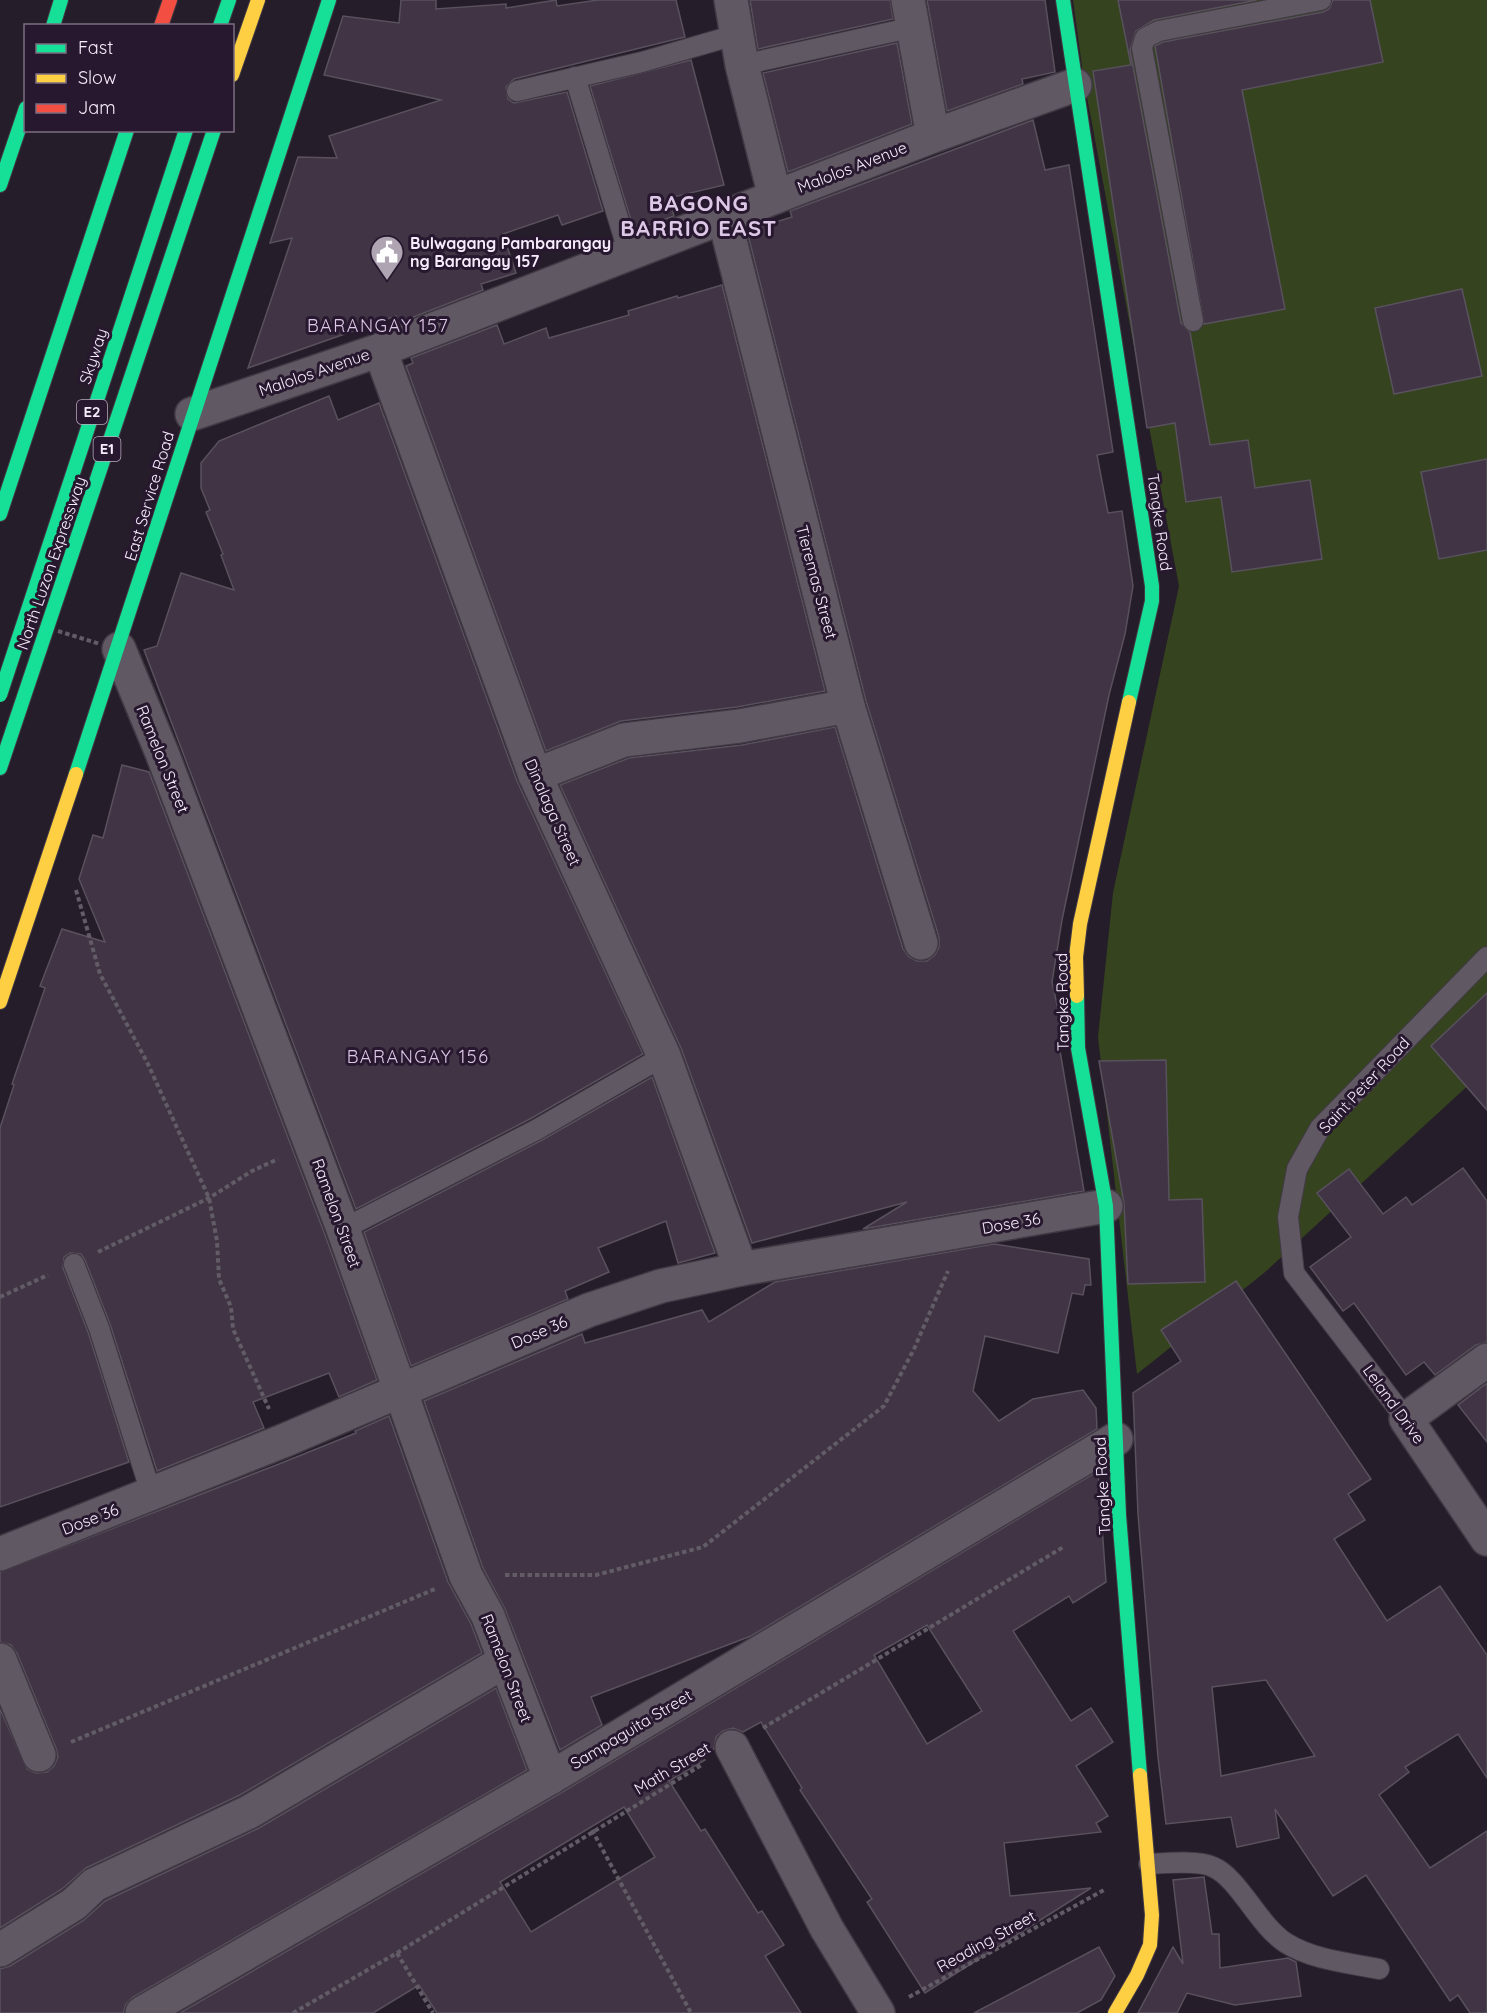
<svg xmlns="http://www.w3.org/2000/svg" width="1487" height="2013" viewBox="0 0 1487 2013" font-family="Quicksand,sans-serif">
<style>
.green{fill:#35441f}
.building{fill:#403445;stroke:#59515d;stroke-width:1.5;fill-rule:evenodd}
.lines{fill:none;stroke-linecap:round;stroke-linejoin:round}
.lane-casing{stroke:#413a44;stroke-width:22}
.street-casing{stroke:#413a44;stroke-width:36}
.fast-casing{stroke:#413a44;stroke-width:16}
.slow-casing{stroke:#413a44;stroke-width:16}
.jam-casing{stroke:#413a44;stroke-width:16}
.path{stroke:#625c66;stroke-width:4;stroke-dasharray:4.5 3;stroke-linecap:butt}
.lane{stroke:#605863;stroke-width:20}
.street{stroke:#605863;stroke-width:33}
.fast{stroke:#16e098;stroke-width:14}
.slow{stroke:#ffcf43;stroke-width:14}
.jam{stroke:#f24e42;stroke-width:14}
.fast-bridge-casing{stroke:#413a44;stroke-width:16;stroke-linecap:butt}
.path-bridge{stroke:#625c66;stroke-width:4;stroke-dasharray:4.5 3;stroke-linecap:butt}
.fast-bridge{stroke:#16e098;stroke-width:14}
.labels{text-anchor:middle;stroke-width:6;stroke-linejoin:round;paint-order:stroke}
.shield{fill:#28182f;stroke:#b9acbe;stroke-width:1.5}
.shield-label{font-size:15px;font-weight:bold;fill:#f7ecfc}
.street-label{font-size:16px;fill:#f7ecfc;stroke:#28182f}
.poi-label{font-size:16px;font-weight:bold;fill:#f7ecfc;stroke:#28182f;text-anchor:start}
.neighbourhood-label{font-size:18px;letter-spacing:1.5px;fill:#ddc8e7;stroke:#28182f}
.district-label{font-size:22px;font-weight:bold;letter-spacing:1.5px;fill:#ddc8e7;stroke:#28182f}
</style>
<rect width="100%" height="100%" fill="#261d2a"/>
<path class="green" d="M1073,0H1487V1068L1264,1273L1137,1374L1098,1037L1113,893L1179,586L1084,81Z"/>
<g class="building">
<path d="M401,0H436V9L506,4V8L556,0L557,6L598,0H676L685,37L514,79L506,87L508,99L514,103L567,92L603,211L562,225L558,215L503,234L516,273L481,284L483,290L398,323L396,316L248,368L292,238L270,243L298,157L337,158L329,136L441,100L324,75L343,16L399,23Z"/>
<path d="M750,0H890L893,19L758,49Z"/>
<path d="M927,0H1045L1055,72L1022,79L1023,84L947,111Z"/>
<path d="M1118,0H1257L1154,20L1136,31L1130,50L1181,323L1190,332L1210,445L1248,440L1255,488L1310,480L1322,559L1232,572L1221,497L1186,502L1175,423L1147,428L1093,71L1131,65Z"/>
<path d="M1333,0H1370L1383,62L1242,90L1285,309L1204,324L1155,46L1163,42L1323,12L1329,9Z"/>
<path d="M897,43L912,124L788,172L763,73Z"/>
<path d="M691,60L724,185L669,198L674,216L634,230L590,86Z"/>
<path d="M1033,120L1045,170L1069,165L1113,452L1097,455L1108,513L1122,511L1133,586L1125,634L1109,695L1062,920L1052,982L1058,1009L1060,1051L1084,1191L863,1229L907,1202L752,1243L681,1048L560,785L629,758L742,745L835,727L903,949L909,957L917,961H927L935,955L939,947V937L866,701L747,231L792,217L790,211Z"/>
<path d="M722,285L825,691L737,707L621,721L546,751L406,366L413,363L411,358L497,325L504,344L546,328L549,338L629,315L628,311L677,296L678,298Z"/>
<path d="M1462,289L1482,376L1394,394L1375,308Z"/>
<path d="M329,396L338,420L379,403L517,781L643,1054L530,1119L356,1209L144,650L157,646L181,573L234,590L221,555L223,554L206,512L210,510L201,488V463L219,441Z"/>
<path d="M1487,459V550L1439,559L1421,472Z"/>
<path d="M122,765L149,772L325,1235L377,1380L339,1397L329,1373L253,1402L264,1428L157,1471L110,1324L85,1260L81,1254L70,1253L64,1257L63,1268L88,1332L129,1462L0,1507V1128L14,1085L12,1084L45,988L40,986L62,929L105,942L79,879L93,835L103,838Z"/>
<path d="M1487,993V1110L1431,1046Z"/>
<path d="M1166,1060L1169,1200L1202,1199L1205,1282L1128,1284L1124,1203L1099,1061Z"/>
<path d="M652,1077L715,1253L678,1263L666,1221L598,1248L609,1272L565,1291L568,1299L411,1366L364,1232L542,1140Z"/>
<path d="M1463,1168L1487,1201V1342L1476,1345L1435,1375L1424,1362L1406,1375L1354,1303L1343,1311L1310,1267L1351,1237L1317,1193L1349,1169L1383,1214L1406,1197L1412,1205Z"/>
<path d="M994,1244L1089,1259L1091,1285H1085L1083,1295L1072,1293L1058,1353L985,1336L973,1391L999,1421L1033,1399L1083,1390L1096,1408L1097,1429L751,1636L591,1697L602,1725L560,1750L505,1609L483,1568L424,1401L582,1334L585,1343L702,1310L709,1322L775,1282Z"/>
<path d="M1236,1281L1371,1479L1348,1494L1365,1520L1334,1539L1387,1621L1440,1586L1487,1655V1778L1458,1734L1405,1767L1409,1772L1379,1795L1430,1868L1487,1831V2013H1470L1458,1995L1450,2001L1366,1875L1333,1896L1275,1809L1279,1838L1237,1847L1231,1817L1166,1824L1158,1757L1138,1514L1133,1393L1181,1361L1161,1330ZM1266,1680L1315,1756L1221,1776L1212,1687Z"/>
<path d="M1487,1383V1442L1458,1405Z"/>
<path d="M389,1416L448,1582L471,1624L482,1653L240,1795L86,1868L62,1889L0,1928V1709L27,1769L36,1773L47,1772L54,1766L58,1757L56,1748L17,1653L11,1645L0,1642V1572L279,1464L356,1433L355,1431Z"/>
<path d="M1098,1471L1106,1582L1073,1603L1069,1596L1013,1631L1071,1721L1091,1708L1113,1742L1076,1766L1108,1816L1096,1823L1101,1832L1004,1843L1010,1896L1091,1888L925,1993L867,1902L872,1899L800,1790L802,1788L761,1722L743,1732L733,1728L723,1731L716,1737L714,1749L702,1756L705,1760L669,1781L701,1831L705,1829L758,1913L762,1911L784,1945L765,1956L801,2013H437L419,1985L373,2013H180L559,1794ZM927,1625L982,1711L927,1744L874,1655ZM624,1807L655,1857L531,1932L500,1882Z"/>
<path d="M496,1688L527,1770L133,1997L126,2004L123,2013H0V1969L10,1966L84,1920L105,1901L259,1828Z"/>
<path d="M1204,1877L1212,1934H1219L1220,1968L1288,1958L1296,1962L1301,1996L1235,2005L1187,1993L1177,2013H1138L1173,1947L1183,1964L1173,1880Z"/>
<path d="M1099,1947L1115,1976L1101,2000L1077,2013H974Z"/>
</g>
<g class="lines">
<defs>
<g id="lane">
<path d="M742,65L914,27"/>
<path d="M575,77L629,254"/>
<path d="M517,91L642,62L735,35"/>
<path d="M1193,321L1142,48L1145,38L1159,31L1321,0"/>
<path d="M343,1229L536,1130L664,1056"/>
<path d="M74,1264L99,1328L152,1496"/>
<path d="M1406,1419L1294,1273L1288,1217L1297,1169L1320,1128L1487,957"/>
<path d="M1149,1864C1165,1863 1199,1860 1213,1867C1239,1878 1258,1925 1286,1943C1313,1960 1349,1963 1379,1969"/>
</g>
<g id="street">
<path d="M731,0L742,65L775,197"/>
<path d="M908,0L933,136"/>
<path d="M724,217L848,706L921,943"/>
<path d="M380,350L535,775L664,1056L741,1269"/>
<path d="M192,414L380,350L933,136L1075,85"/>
<path d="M119,649L162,753L343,1229L466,1576L488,1616L550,1778"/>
<path d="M535,775L624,740L740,726L848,706"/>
<path d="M1487,1360L1406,1419L1487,1539"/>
<path d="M0,1554L283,1441L589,1310L661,1286L741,1269L1106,1206"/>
<path d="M0,1660L39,1755"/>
<path d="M732,1747L827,1929L878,2013"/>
<path d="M0,1950L74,1904L94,1885L249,1812L505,1661"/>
<path d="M142,2013L550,1778L1116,1439"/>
</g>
<g id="fast">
<path d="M1063,0L1152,586V601L1129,702"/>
<path d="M53,26L61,0"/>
<path d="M220,26L229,0"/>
<path d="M0,185L26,108"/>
<path d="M0,514L127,130"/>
<path d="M0,768L214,130"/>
<path d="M76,774L329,0"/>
<path d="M1077,996L1078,1048L1106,1206L1119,1515L1140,1775"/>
</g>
<g id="slow">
<path d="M232,75L258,0"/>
<path d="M1077,996L1076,957L1080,924L1129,702"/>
<path d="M0,1002L76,774"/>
<path d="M1115,2013L1137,1975L1150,1945L1152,1915L1140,1775"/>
</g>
<path id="jam" d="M161,26L170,0"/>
</defs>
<use href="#lane" class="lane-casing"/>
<use href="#street" class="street-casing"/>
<use href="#fast" class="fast-casing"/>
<use href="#slow" class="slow-casing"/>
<use href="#jam" class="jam-casing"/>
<g class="path">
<path d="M76,890L100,974L147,1062L209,1198L217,1241L219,1279L231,1307L233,1329L269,1409"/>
<path d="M98,1252L209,1198L252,1171L278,1159"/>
<path d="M0,1297L48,1275"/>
<path d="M505,1575H596L703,1547L884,1406L914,1349L948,1271"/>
<path d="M763,1728L1065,1546"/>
<path d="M71,1742L435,1589"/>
<path d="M592,1830L691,2013"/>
<path d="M397,1953L433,2013"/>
<path d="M909,1997L1104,1890"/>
<path d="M293,2013L397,1953L703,1764"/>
</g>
<use href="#lane" class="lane"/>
<use href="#street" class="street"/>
<use href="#fast" class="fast"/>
<use href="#slow" class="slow"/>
<use href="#jam" class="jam"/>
<defs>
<path id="fast-bridge" d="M0,695L186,130"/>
</defs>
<use href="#fast-bridge" class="fast-bridge-casing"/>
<path class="path-bridge" d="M58,631L100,644"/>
<use href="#fast-bridge" class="fast-bridge"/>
</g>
<defs>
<symbol id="civic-pin" viewBox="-11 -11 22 30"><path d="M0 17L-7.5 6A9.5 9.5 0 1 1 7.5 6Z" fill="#aea4b2" stroke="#28182f"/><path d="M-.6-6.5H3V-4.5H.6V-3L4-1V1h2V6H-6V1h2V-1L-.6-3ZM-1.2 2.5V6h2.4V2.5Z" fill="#fff"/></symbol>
</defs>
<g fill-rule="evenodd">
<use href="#civic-pin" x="368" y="233" width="38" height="52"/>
</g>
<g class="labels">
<g class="shield">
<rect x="77" y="400" width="30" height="24" rx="4.5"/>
<rect x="93.5" y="437" width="27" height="24" rx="4.5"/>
</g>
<g class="shield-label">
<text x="92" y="417">E2</text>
<text x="107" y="454">E1</text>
</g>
<g class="street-label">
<text transform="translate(852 167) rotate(-21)" y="6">Malolos Avenue</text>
<text transform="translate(93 356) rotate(-72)" y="6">Skyway</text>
<text transform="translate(314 372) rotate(-19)" y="6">Malolos Avenue</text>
<text transform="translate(149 496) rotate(-73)" y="6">East Service Road</text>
<text transform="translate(1160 522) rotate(82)" y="6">Tangke Road</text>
<text transform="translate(51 563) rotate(-71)" y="6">North Luzon Expressway</text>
<text transform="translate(817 582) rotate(75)" y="6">Tieremas Street</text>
<text transform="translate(163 759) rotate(68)" y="6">Ramelon Street</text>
<text transform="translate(553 812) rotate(66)" y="6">Dinalaga Street</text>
<text transform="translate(1062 1002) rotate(-91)" y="6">Tangke Road</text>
<text transform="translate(1364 1085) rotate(-47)" y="6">Saint Peter Road</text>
<text transform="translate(337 1213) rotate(70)" y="6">Ramelon Street</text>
<text transform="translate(1011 1223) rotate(-10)" y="6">Dose 36</text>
<text transform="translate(539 1332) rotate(-23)" y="6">Dose 36</text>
<text transform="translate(1394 1404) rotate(54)" y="6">Leland Drive</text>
<text transform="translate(1102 1486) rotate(-93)" y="6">Tangke Road</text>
<text transform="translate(90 1519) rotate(-21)" y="6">Dose 36</text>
<text transform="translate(507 1668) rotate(69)" y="6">Ramelon Street</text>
<text transform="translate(631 1729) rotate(-31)" y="6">Sampaguita Street</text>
<text transform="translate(672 1768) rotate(-31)" y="6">Math Street</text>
<text transform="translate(986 1941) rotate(-29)" y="6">Reading Street</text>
</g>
<g class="poi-label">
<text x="410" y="249">Bulwagang Pambarangay<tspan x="410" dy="18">ng Barangay 157</tspan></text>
</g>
<g class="neighbourhood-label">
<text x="378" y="332">BARANGAY 157</text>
<text x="418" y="1063">BARANGAY 156</text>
</g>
<g class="district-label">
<text x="699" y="211">BAGONG<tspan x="699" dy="25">BARRIO EAST</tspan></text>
</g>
</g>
<rect x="24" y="24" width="210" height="108" fill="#28182f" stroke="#7b6d81" stroke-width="1.5"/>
<rect x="36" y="44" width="30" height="9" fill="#16e098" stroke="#7b6d81" stroke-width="1.5"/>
<text x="78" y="54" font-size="18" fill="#f7ecfc">Fast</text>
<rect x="36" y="74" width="30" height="9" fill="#ffcf43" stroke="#7b6d81" stroke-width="1.5"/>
<text x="78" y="84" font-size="18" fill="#f7ecfc">Slow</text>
<rect x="36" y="104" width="30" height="9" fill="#f24e42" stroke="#7b6d81" stroke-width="1.5"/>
<text x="78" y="114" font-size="18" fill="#f7ecfc">Jam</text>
</svg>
